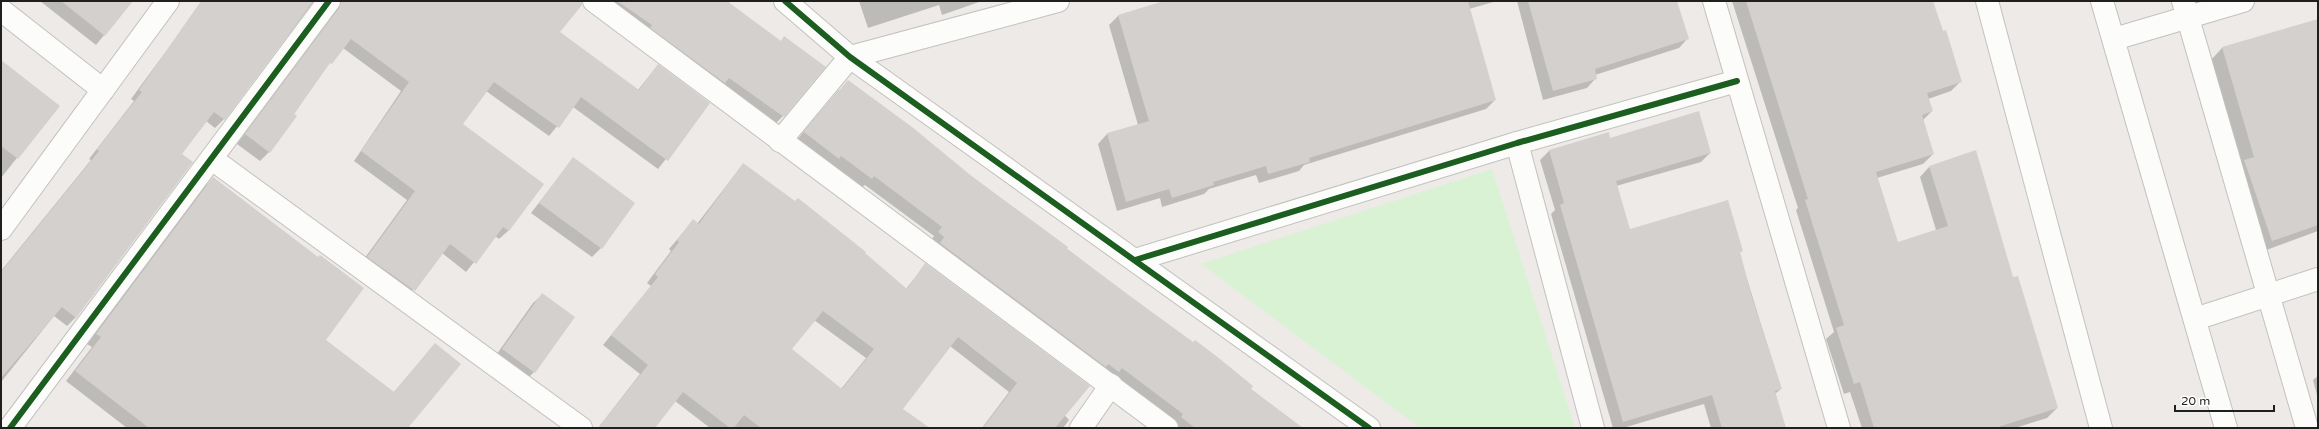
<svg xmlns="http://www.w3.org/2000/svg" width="2319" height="429" viewBox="0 0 2319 429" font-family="'Varela Round',sans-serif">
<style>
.park{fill:#d9f2d4}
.shadow{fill:#0003;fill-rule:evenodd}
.building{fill:#d4d0ce;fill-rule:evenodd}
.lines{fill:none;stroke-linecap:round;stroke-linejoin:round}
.minor-casing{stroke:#c3c1c0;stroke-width:24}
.minor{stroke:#fcfcfb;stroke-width:22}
.cycleway-casing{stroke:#fff;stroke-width:8}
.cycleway{stroke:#1b5e20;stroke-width:6}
</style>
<rect width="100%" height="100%" fill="#edeae7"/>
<path class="park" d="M1492,169L1575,428H1420L1201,264Z"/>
<g class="shadow">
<path d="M40,1H132L96,45Z"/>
<path d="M203,1H314L224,119L215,128L206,121L180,154L76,317L67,326L54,316L1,382V271L91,160L89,159L134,101L131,99Z"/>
<path d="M329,1H582L559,32L638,90L658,65L709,104L658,169L573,107L549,136L486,91L461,124L543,185L508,231L499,239L495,236L466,272L442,253L405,299L359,266L407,200L354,161L401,91L343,48L322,72L269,152L260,161L237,144L331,18L333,11Z"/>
<path d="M595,1H725L783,116L774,125Z"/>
<path d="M859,1H982L942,15L939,5L868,28Z"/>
<path d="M1168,1H1497L1469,9L1495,100L1486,109L1304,165L1299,171L1259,183L1256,175L1209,189L1204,194L1162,207L1160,198L1117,211L1098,144L1107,134L1138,125L1109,25L1118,16Z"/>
<path d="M1517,1H1676L1688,38L1679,48L1595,75L1596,78L1587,88L1543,100Z"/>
<path d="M1732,1H1932L1961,81L1951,91L1928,99L1932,111L1923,120L1933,154L1923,164L1877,178L1897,243L1936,230L1920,177L1929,167L2013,278L2057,408L2047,418L2015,428H1862L1850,392L1844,394L1826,339L1834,332L1796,210L1798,208Z"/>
<path d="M2318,20V231L2261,252L2211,60L2222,48Z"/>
<path d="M1,61L58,106L1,178Z"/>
<path d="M839,90L974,178L1302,428H1175L930,242L934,236L865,185L862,187L832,164L829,167L796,141Z"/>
<path d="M1609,139L1710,153L1701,162L1616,186L1629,230L1742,251L1739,253L1781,389L1775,394L1785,428H1711L1704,404L1623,428H1613L1551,214L1555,210L1540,160L1549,151Z"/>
<path d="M573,159L634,203L601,248L592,257L531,213Z"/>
<path d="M743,164L863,253L906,289L925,265L1069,420L1063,428H982L1009,392L950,346L902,409L928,428H710L675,401L654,428H598L640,374L603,345L651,286L647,283L671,251L669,249L693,221L697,224ZM814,320L866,358L841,389L791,349Z"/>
<path d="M213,179L325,340L393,393L435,344L407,428H127L66,381L92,347L87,344L203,188Z"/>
<path d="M542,295L534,372L525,381L494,358L533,303Z"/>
<path d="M2318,376V399L2313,380Z"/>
</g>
<g class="building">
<path d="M61,1H133L105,36Z"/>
<path d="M201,1H313L225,120L214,112L182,154L193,162L76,318L62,307L1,378V272L99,151L97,149L142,92L139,90Z"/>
<path d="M341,1H582V5L560,32L639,90L658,64L710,103L668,161L581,97L559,128L494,82L463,124L544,184L509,231L503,227L476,264L450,244L415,291L367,257L415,191L361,151L409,82L351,39L332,64L330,63L294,114L297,116L270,153L245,134L339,8Z"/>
<path d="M617,1H727L781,41L784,36L826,67L784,117L729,78L725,83L650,28L652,25Z"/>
<path d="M1164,1H1468L1496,100L1309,158L1310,162L1268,174L1266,166L1213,182L1214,185L1172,198L1169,189L1126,202L1107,133L1149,121L1118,15Z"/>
<path d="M1528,1H1677L1689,39L1595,69L1597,79L1553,91Z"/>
<path d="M1746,1H1933L1943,31L1946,30L1962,82L1927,93L1933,111L1922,115L1934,154L1876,172L1898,242L1948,226L1929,166L1976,150L2013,277L2018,276L2058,408L1995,428H1874L1860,382L1854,384L1836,328L1844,325L1805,200L1808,199Z"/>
<path d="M2318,19V225L2272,241L2244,160L2254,157L2222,47Z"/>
<path d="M1,60L60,106L18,159L1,146Z"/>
<path d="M848,80L912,127L974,178L1068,247L1067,249L1130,296L1193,342L1195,340L1220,359L1253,386L1251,389L1303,428H1195L1181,417L1183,414L1122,368L1119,372L1108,364L1106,367L940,243L944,237L938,232L942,227L874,176L872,179L841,156L839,159L804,132Z"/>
<path d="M1699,111L1711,153L1616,181L1630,229L1728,200L1743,251L1740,252L1752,297L1782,389L1775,391L1786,428H1722L1712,395L1623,422L1560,205L1564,203L1549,150L1609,132L1610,138Z"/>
<path d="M573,157L635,203L602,249L539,203Z"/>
<path d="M743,163L795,201L798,198L866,252L865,253L907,289L925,263L1090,386L1055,428H983L1017,383L958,337L903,409L930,428H761L744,415L734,428H730L683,392L655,428H598L648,365L611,335L658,277L655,274L679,242L677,240L693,219L699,224ZM823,311L874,349L842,389L792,349Z"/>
<path d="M213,177L318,257L320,255L364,288L326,340L394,392L435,343L461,364L408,428H149L75,371L101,337L96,334Z"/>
<path d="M542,293L575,317L535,373L502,349Z"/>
</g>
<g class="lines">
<defs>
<g id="minor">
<path d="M594,1L1167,428"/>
<path d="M785,1L850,57L1369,428"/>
<path d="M1714,1L1839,428"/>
<path d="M1987,1L2101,428"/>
<path d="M2102,1L2226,428"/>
<path d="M2183,1L2307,428"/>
<path d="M1,10L103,90"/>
<path d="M2114,39L2243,1"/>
<path d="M780,141L850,57L1058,1"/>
<path d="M1517,143L1593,428"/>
<path d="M212,159L581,428"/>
<path d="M1,229L168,1"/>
<path d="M1135,260L1517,143L1737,81"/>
<path d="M2195,319L2318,279"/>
<path d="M10,428L329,1"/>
<path d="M1081,428L1111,385"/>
</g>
</defs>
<use href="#minor" class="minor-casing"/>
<use href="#minor" class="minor"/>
<defs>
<g id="cycleway">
<path d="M785,1L850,57L1369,428"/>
<path d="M1135,260L1517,143L1737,81"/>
<path d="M10,428L329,1"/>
</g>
</defs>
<use href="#cycleway" class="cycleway-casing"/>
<use href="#cycleway" class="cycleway"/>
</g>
<rect width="2319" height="429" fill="none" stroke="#1f1f1f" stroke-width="4"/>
<path d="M2175 405v6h99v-6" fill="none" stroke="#1f1f1f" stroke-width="2"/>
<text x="2181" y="405" font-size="12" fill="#1f1f1f" stroke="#ffffff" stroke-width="3" paint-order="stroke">20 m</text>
</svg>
